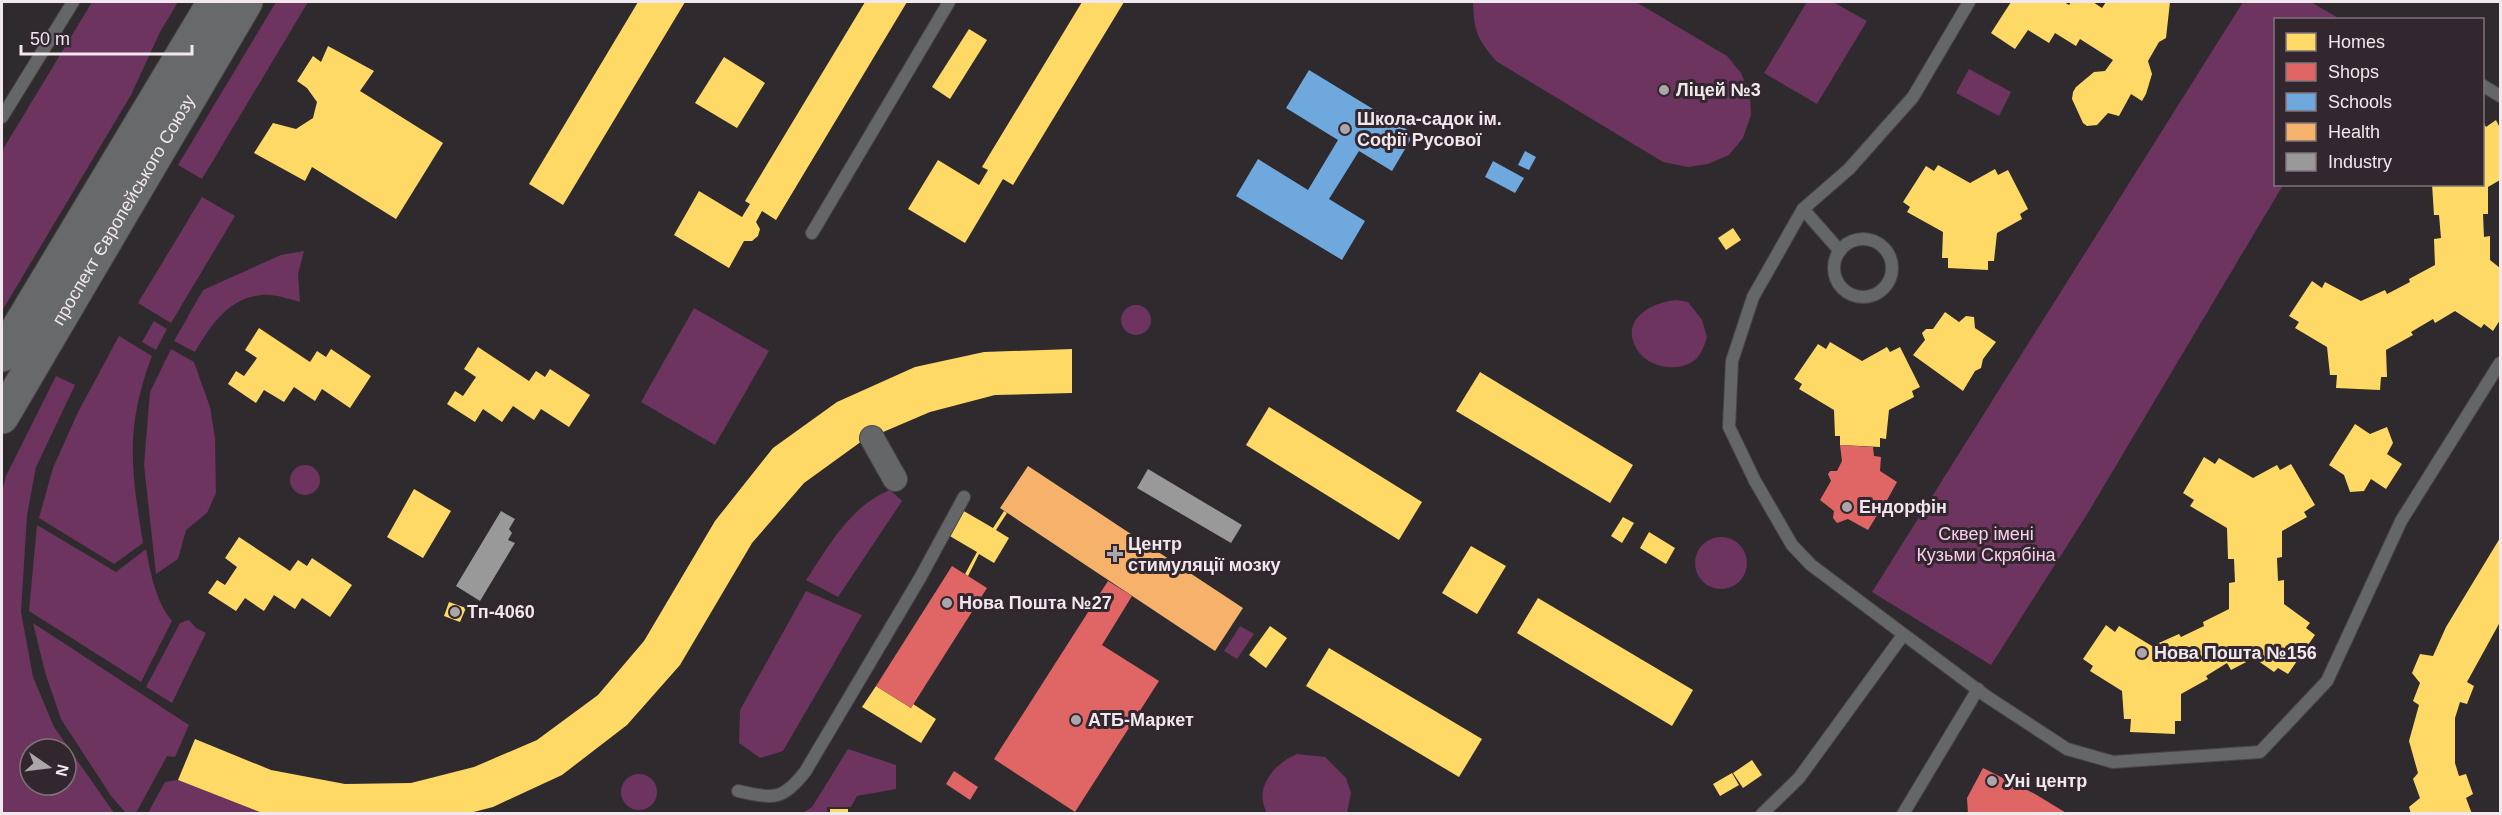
<svg xmlns="http://www.w3.org/2000/svg" width="2502" height="815" viewBox="0 0 2502 815" font-family="Helvetica,sans-serif">
<style>
.green{fill:#6c345e;fill-rule:evenodd}
.homes{fill:#ffd966}
.shops{fill:#e06666}
.schools{fill:#6fa8dc}
.health{fill:#f6b26b}
.industry{fill:#999}
.lines{fill:none;stroke-linecap:round;stroke-linejoin:round}
.service-casing{stroke:#494548;stroke-width:14}
.minor-casing{stroke:#494548;stroke-width:26}
.secondary-casing{stroke:#494548;stroke-width:35}
.service{stroke:#656668;stroke-width:12}
.minor{stroke:#656668;stroke-width:24}
.secondary{stroke:#68696a;stroke-width:33}
.poi-dot{fill:#aca6aa;stroke:#32272e;stroke-width:2}
.labels{text-anchor:middle;stroke-width:6;stroke-linejoin:round;paint-order:stroke}
.poi-label{font-size:18px;font-weight:bold;fill:#f0e8ed;stroke:#32272e;text-anchor:start}
.street-label{font-size:18px;fill:#f0e8ed;stroke:#32272e}
.park-label{font-size:18px;fill:#f9ceeb;stroke:#32272e}
</style>
<rect width="100%" height="100%" fill="#2f2a2d"/>
<g class="green">
<path d="M92,2H178L160,32L131,95L2,311V151Z"/>
<path d="M276,2H308L202,179L178,165Z"/>
<path d="M1473,2H1636L1727,56L1741,73L1750,94L1751,115L1743,138L1729,155L1708,164L1688,167L1663,162L1496,61C1477,39 1474,31 1473,2Z"/>
<path d="M1807,2H1833L1867,21L1817,104L1764,73Z"/>
<path d="M2243,2H2311L2340,19L2276,20V184L2283,185L2086,516L1991,665L1872,592Z"/>
<path d="M1969,69L2011,92L1999,116L1956,93Z"/>
<path d="M202,197L235,216L171,323L138,303Z"/>
<path d="M304,251L298,274L300,302C288,299 274,294 263,295C229,297 211,325 195,352L174,341L203,290L281,255Z"/>
<path d="M1677,300L1688,302L1702,320L1707,337C1705,344 1702,352 1697,358C1682,373 1650,369 1638,351C1618,321 1650,302 1677,300Z"/>
<circle cx="1136" cy="320" r="15"/>
<path d="M694,308L769,351L715,445L641,402Z"/>
<path d="M154,321L167,329L156,350L142,342Z"/>
<path d="M119,336L152,356C125,427 131,470 143,543L114,564L39,518L53,468L78,412Z"/>
<path d="M171,349L194,362L210,407L215,438L216,493L207,513L186,530L178,559L156,574L144,465L150,392Z"/>
<path d="M56,376L75,385L36,467L27,515L21,612L33,677L54,727L114,813H2V492L6,476ZM30,749H66V785H30Z"/>
<circle cx="305" cy="480" r="15"/>
<path d="M890,490L902,501L838,597L806,580C829,546 850,506 890,490Z"/>
<path d="M37,525L116,572L146,549C151,574 155,600 172,621L141,682L29,611Z"/>
<circle cx="1721" cy="563" r="26"/>
<path d="M806,591L862,615L783,751L760,758L739,743L740,710Z"/>
<path d="M189,620L196,628L206,633L172,703L146,687L180,623Z"/>
<path d="M33,623L189,725L175,757L167,756L136,813H126L111,796L61,719L45,672Z"/>
<path d="M1240,626L1254,634L1237,659L1224,651Z"/>
<path d="M848,749L896,765V789L857,796L851,807H827V813H803L812,807Z"/>
<path d="M1297,754L1325,757L1346,778L1351,793L1347,813H1267C1253,789 1274,763 1297,754Z"/>
<circle cx="639" cy="792" r="18"/>
<path d="M178,780L258,811V813H148L165,782Z"/>
</g>
<g class="homes">
<path d="M638,2H685L563,205L529,184Z"/>
<path d="M865,2H907L776,220L762,211L756,222L760,229L758,236L752,241H744L729,268L674,235L699,191L742,217L750,204L745,201Z"/>
<path d="M1082,2H1124L1013,185L1003,179L965,243L908,209L938,160L979,185L988,170L982,167Z"/>
<path d="M2011,2H2064L2069,5L2071,2H2093L2102,8L2106,2H2170L2166,38L2159,42L2148,61L2152,74L2146,94L2142,101L2131,94L2119,116L2108,113L2097,125L2087,126L2083,123L2072,99L2073,92L2076,87L2094,72L2105,71L2113,60L2080,39L2076,46L2055,33L2049,43L2028,30L2015,49L1991,33Z"/>
<path d="M969,29L987,40L950,99L932,87Z"/>
<path d="M328,46L374,71L360,91L443,143L396,219L312,167L305,181L254,153L273,123L296,129L313,118L317,102L307,88L297,81L313,56L321,62Z"/>
<path d="M724,57L765,83L737,128L695,103Z"/>
<path d="M2482,120L2486,127L2496,120L2500,128V180L2488,187V214H2483L2484,237L2490,236V260L2500,268V320L2493,331L2484,324L2481,328L2455,311L2435,323L2433,319L2411,332L2413,335L2386,350L2387,377H2381L2380,390L2336,388L2337,375H2330L2327,347L2295,328L2299,322L2289,316L2312,281L2322,288L2325,282L2361,301L2385,290L2387,294L2410,282L2409,279L2435,265L2434,239L2441,238L2439,215H2434L2432,184H2482Z"/>
<path d="M1938,165L1970,183L1995,169L1998,175L2008,170L2028,209L2020,214L2022,219L1997,233L1994,261H1988V270L1948,268V258H1942L1943,232L1907,212L1910,207L1903,202L1926,166L1934,171Z"/>
<path d="M1733,228L1741,240L1726,250L1718,238Z"/>
<path d="M1945,312L1959,322L1966,316L1974,317L1975,328L1996,342L1983,359L1981,368L1975,371L1963,391L1913,355L1925,340L1922,333L1926,329H1933Z"/>
<path d="M259,328L310,362L317,351L326,357L331,349L371,376L350,408L322,389L315,401L294,387L284,402L264,390L256,403L228,384L236,371L244,376L257,358L245,350Z"/>
<path d="M1830,342L1862,361L1887,347L1890,352L1900,347L1920,387L1912,391L1914,397L1889,410L1886,439L1880,438V447L1840,445V436H1835L1834,410L1799,389L1802,384L1794,379L1818,344L1826,349Z"/>
<path d="M478,347L529,381L536,371L545,377L550,369L590,395L569,427L541,409L534,420L513,406L502,422L483,409L475,422L447,404L455,391L463,396L476,377L464,369Z"/>
<path d="M1072,349V393L995,395L930,412L862,441L804,483L752,543L680,665L627,725L562,775L493,807L466,814H265L178,780L195,739L271,770L345,784L411,783L474,767L537,740L598,695L644,641L715,521L773,448L837,402L915,367L984,352Z"/>
<path d="M1480,372L1633,465L1610,503L1456,411Z"/>
<path d="M1269,407L1422,502L1399,540L1246,445Z"/>
<path d="M2355,424L2370,434L2387,427L2393,443L2387,454L2402,464L2386,489L2371,479L2364,491L2350,492L2344,475L2329,465Z"/>
<path d="M2204,457L2215,464L2219,458L2253,478L2277,465L2280,470L2291,464L2315,505L2304,512L2307,517L2282,531V557L2277,558L2278,581L2284,580V604L2310,623L2306,628L2315,635L2288,674L2278,668L2274,672L2254,658L2231,670L2227,663L2206,676L2208,679L2181,694V721H2175V734L2130,732L2131,719H2124L2122,691L2090,671L2093,666L2083,659L2106,625L2115,632L2119,626L2152,646L2179,634L2181,637L2204,626L2203,622L2229,609V583L2235,582L2234,559H2228L2227,528L2190,506L2194,500L2183,493Z"/>
<path d="M414,489L451,511L423,558L387,537Z"/>
<path d="M962,510L993,528L1004,511L1007,513L996,530L1009,538L994,563L979,554L968,576L965,574L977,552L948,535Z"/>
<path d="M1623,517L1634,523L1622,543L1611,536Z"/>
<path d="M1649,532L1675,548L1666,564L1640,548Z"/>
<path d="M239,537L290,571L298,560L307,566L312,558L352,585L330,617L302,598L295,609L274,595L264,611L245,598L236,611L208,593L217,580L225,585L237,567L225,558Z"/>
<path d="M2500,538V622L2467,682L2474,686L2467,704L2460,702L2455,718V763L2459,776L2466,774L2473,794L2466,798L2472,814H2411L2409,807L2420,798L2413,779L2418,773L2409,741L2419,705L2413,701L2420,683L2412,673L2420,654L2433,656L2446,627Z"/>
<path d="M1471,546L1506,566L1477,614L1442,593Z"/>
<path d="M1538,598L1693,690L1672,726L1517,633Z"/>
<path d="M449,602L466,608L460,622L444,616Z"/>
<path d="M1270,626L1287,638L1266,668L1249,655Z"/>
<path d="M1329,648L1482,739L1459,777L1306,686Z"/>
<path d="M876,686L911,708L913,704L936,719L921,743L862,707Z"/>
<path d="M1752,760L1762,775L1743,788L1733,773Z"/>
<path d="M1732,773L1739,785L1720,796L1713,784Z"/>
<rect x="830" y="809" width="18" height="5"/>
</g>
<g class="shops">
<path d="M1840,445L1873,447L1874,456L1881,457L1880,471L1897,482L1886,502L1885,510L1879,512L1868,530L1848,519L1837,523L1833,518L1834,511L1820,500L1831,481L1828,474L1830,471H1837L1842,461Z"/>
<path d="M952,566L987,588L911,708L876,686Z"/>
<path d="M1108,581L1132,596L1102,645L1159,681L1075,812L994,759Z"/>
<path d="M1983,768L2035,794L2068,814H1968L1967,798Z"/>
<path d="M954,771L978,787L970,800L946,784Z"/>
</g>
<g class="schools">
<path d="M1309,70L1414,134L1392,171L1359,151L1329,199L1365,221L1342,260L1236,196L1258,159L1308,190L1338,140L1286,108Z"/>
<path d="M1525,151L1536,157L1529,170L1518,165Z"/>
<path d="M1493,161L1524,178L1515,193L1485,177Z"/>
</g>
<path class="health" d="M1028,466L1243,608L1215,651L1000,508Z"/>
<g class="industry">
<path d="M1148,469L1242,525L1231,543L1137,488Z"/>
<path d="M501,511L515,519L509,529L512,533L508,540L515,543L480,601L456,586Z"/>
</g>
<g class="lines">
<defs>
<g id="service">
<path d="M1969,2L1913,97L1849,169L1803,209L1753,297L1732,361L1729,427L1755,481L1792,545L1811,565L1986,696L2067,749L2113,762L2260,752L2327,681L2401,521L2500,363"/>
<path d="M2482,85L2500,96"/>
<path d="M2,117L73,2"/>
<path d="M1803,209L1840,251"/>
<path d="M812,233L949,2"/>
<circle cx="1863" cy="268" r="29"/>
<path d="M738,791C773,798 781,802 805,772L920,578L964,497"/>
<path d="M1762,814L1799,778L1903,635"/>
<path d="M1903,814L1978,689"/>
</g>
<path id="minor" d="M872,438L895,479"/>
<g id="secondary">
<path d="M2,355L214,2"/>
<path id="s1" d="M2,417L246,2"/>
</g>
</defs>
<use href="#service" class="service-casing"/>
<use href="#minor" class="minor-casing"/>
<use href="#secondary" class="secondary-casing"/>
<use href="#service" class="service"/>
<use href="#minor" class="minor"/>
<use href="#secondary" class="secondary"/>
</g>
<g class="poi-dot">
<circle cx="1664" cy="90" r="6"/>
<circle cx="1345" cy="129" r="6"/>
<circle cx="1847" cy="507" r="6"/>
<path d="M1112 545h6v6h6v6h-6v6h-6v-6h-6v-6h6z"/>
<circle cx="947" cy="603" r="6"/>
<circle cx="455" cy="612" r="6"/>
<circle cx="2142" cy="653" r="6"/>
<circle cx="1076" cy="720" r="6"/>
<circle cx="1992" cy="781" r="6"/>
</g>
<g class="labels">
<g class="poi-label">
<text x="1676" y="96">Ліцей №3</text>
<text x="1357" y="125">Школа-садок ім.<tspan x="1357" dy="21">Софії Русової</tspan></text>
<text x="1859" y="513">Ендорфін</text>
<text x="1128" y="550">Центр<tspan x="1128" dy="21">стимуляції мозку</tspan></text>
<text x="959" y="609">Нова Пошта №27</text>
<text x="467" y="618">Тп-4060</text>
<text x="2154" y="659">Нова Пошта №156</text>
<text x="1088" y="726">АТБ-Маркет</text>
<text x="2004" y="787">Уні центр</text>
</g>
<g class="street-label">
<text dy="6" stroke="none"><textPath href="#s1" startOffset="240">проспект Європейського Союзу</textPath></text>
</g>
<g class="park-label">
<text x="1986" y="540">Сквер імені<tspan x="1986" dy="21">Кузьми Скрябіна</tspan></text>
</g>
</g>
<rect width="2502" height="815" fill="none" stroke="#f0e8ed" stroke-width="6"/>
<rect x="2274" y="18" width="210" height="168" fill="#32272e" stroke="#7e747a" stroke-width="1.5"/>
<rect x="2286" y="33" width="30" height="18" fill="#ffd966" stroke="#7e747a" stroke-width="1.5"/>
<text x="2328" y="48" font-size="18" fill="#f0e8ed">Homes</text>
<rect x="2286" y="63" width="30" height="18" fill="#e06666" stroke="#7e747a" stroke-width="1.5"/>
<text x="2328" y="78" font-size="18" fill="#f0e8ed">Shops</text>
<rect x="2286" y="93" width="30" height="18" fill="#6fa8dc" stroke="#7e747a" stroke-width="1.5"/>
<text x="2328" y="108" font-size="18" fill="#f0e8ed">Schools</text>
<rect x="2286" y="123" width="30" height="18" fill="#f6b26b" stroke="#7e747a" stroke-width="1.5"/>
<text x="2328" y="138" font-size="18" fill="#f0e8ed">Health</text>
<rect x="2286" y="153" width="30" height="18" fill="#999999" stroke="#7e747a" stroke-width="1.5"/>
<text x="2328" y="168" font-size="18" fill="#f0e8ed">Industry</text>
<g transform="translate(48 767) rotate(104)"><circle r="28" fill="#32272e" stroke="#7e747a" stroke-width="1.5"/>
<path d="M0-4.5L10 22L0 15L-10 22Z" fill="#aca6aa"/>
<text y="-9" font-size="16" font-weight="bold" text-anchor="middle" fill="#f0e8ed">N</text>
</g>
<path d="M21 45v9h171v-9" fill="none" stroke="#f0e8ed" stroke-width="3"/>
<text x="30" y="45" font-size="18" fill="#f0e8ed" stroke="#32272e" stroke-width="4.5" paint-order="stroke">50 m</text>
</svg>
